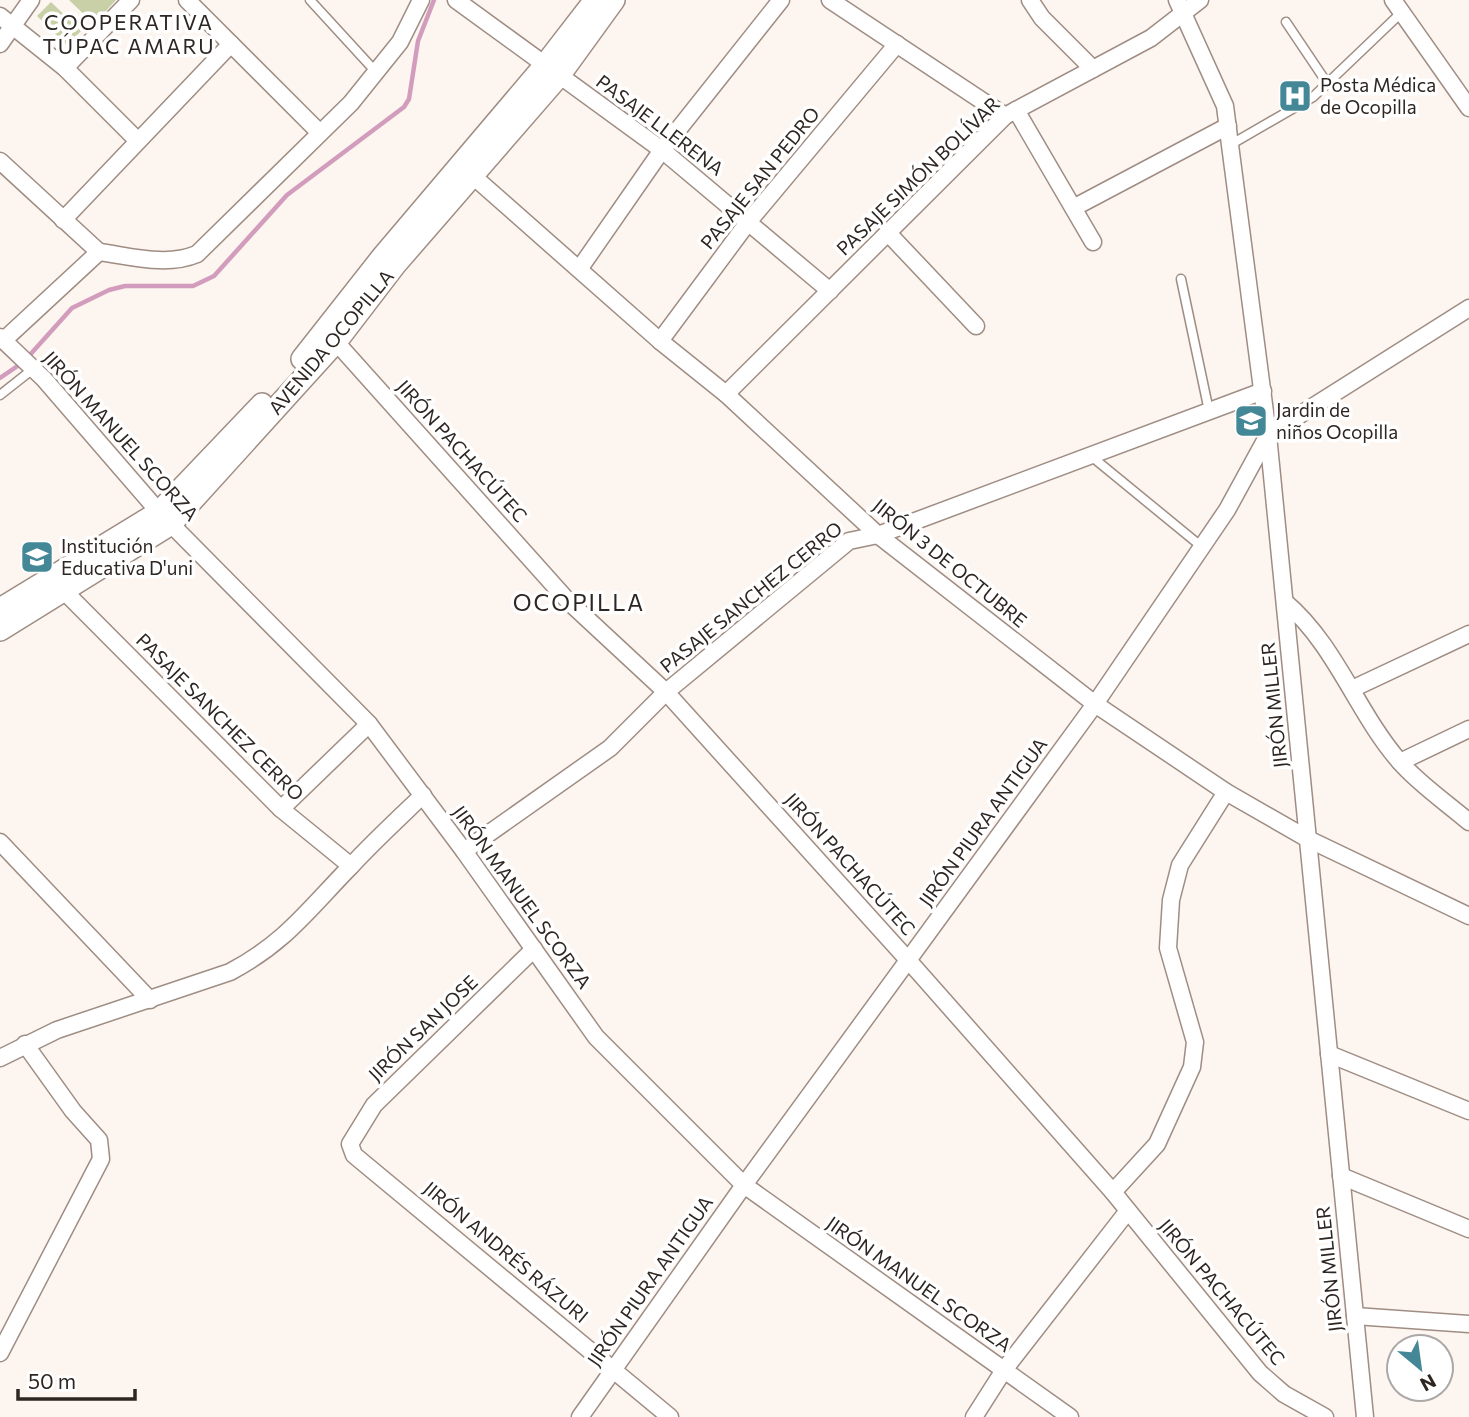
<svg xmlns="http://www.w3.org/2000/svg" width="1469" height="1417" viewBox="0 0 1469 1417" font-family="Commissioner,sans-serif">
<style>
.green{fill:#c9d0a7}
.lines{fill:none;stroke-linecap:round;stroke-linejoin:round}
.stream{stroke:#d29dbc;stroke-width:4.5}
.service-casing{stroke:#9f8d83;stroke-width:11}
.minor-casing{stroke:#9f8d83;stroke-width:19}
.tertiary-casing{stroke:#9f8d83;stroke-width:24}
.service{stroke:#fff;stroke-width:8}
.minor{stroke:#fff;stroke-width:16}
.tertiary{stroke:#fff;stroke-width:21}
.labels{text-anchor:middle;stroke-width:7;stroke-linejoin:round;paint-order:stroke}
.poi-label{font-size:19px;fill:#2d2622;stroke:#fff;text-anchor:start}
.street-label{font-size:19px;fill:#2d2622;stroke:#fff}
.neighbourhood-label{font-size:21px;letter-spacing:2px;fill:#2d2622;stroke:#fff}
.quarter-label{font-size:23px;letter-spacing:2px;fill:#2d2622;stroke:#fff}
</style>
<rect width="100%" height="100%" fill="#fdf5f0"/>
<g class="green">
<path d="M69,0H116L94,24Z"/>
<path d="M51,2L81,31L67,45L37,16Z"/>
</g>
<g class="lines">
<g class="stream">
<path d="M28,357L72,308L109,290L125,286H193L214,276L287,195L404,107L409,99L418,41L434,0"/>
<path d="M0,378L22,363"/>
</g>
<defs>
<g id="service">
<path d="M310,0L376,72"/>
<path d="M1286,22L1327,83"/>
<path d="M1230,145L1313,97L1402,12"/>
<path d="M1181,279L1209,411"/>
<path d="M0,395L33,369"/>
<path d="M1091,456L1202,547"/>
</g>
<g id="minor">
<path d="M187,0L320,133"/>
<path d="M456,0L662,150L830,291"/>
<path d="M830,0L1005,116"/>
<path d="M1030,0L1042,18L1093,69"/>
<path d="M1177,0L1225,106L1230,145L1268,435L1365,1417"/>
<path d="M1393,0L1469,108"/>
<path d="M0,16L65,68L138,141"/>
<path d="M0,44L31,0"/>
<path d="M65,68L131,0"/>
<path d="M1016,110L1093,242"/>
<path d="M0,161L99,252"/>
<path d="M465,169L660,341L726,394L878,535L1095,704L1226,792L1308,839L1469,916"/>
<path d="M1075,207L1228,126"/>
<path d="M63,220L231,44"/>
<path d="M888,233L976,326"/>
<path d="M580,268L662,150L781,0"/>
<path d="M0,337L44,379L159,512L369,724L464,851L596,1037L744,1185L1070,1417"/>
<path d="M4,340L99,252C131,256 166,267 197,254L351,103L400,42L421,0"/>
<path d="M660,341L749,221L897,44"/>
<path d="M336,342L568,601L666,692L908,960L1113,1192L1260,1373L1284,1394L1325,1417"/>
<path d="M726,394L1005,116L1151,38L1200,0"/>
<path d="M65,592L281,809L351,866"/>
<path d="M1285,602C1336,645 1357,713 1400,762C1419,784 1447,803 1469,822"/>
<path d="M1352,689L1469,634"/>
<path d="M1400,762L1469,729"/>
<path d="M281,809L369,724"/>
<path d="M0,842L150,1000"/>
<path d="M464,851L610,748L666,692L849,541L878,535L1263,391"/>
<path d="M534,949L374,1105L350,1144L354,1155L670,1417"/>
<path d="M1329,1054L1469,1111"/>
<path d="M0,1058L57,1030L230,972C285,943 308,910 350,867C373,842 398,819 423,795"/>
<path d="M1341,1176L1469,1229"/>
<path d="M1113,1192L1157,1144L1192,1067L1195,1042L1168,948L1171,900L1180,865L1226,792"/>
<path d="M1355,1316L1469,1324"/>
<path d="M0,1353L101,1159L99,1140L73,1111L25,1044"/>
<path d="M580,1417L744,1185L1095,704L1227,510L1268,435L1469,308"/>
<path d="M974,1417L1004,1370L1127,1212"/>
</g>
<g id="tertiary">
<path d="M302,359L383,256L544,66L595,0"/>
<path d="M0,609L159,512L262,404"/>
<path d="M0,630L171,524L336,342L395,265L559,76L614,0"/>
</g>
</defs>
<use href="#service" class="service-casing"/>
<use href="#minor" class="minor-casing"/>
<use href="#tertiary" class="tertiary-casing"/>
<use href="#service" class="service"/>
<use href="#minor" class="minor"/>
<use href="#tertiary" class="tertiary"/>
</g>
<defs>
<symbol id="hospital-square" viewBox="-11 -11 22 22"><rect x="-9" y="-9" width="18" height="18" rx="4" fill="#448897" stroke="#fff"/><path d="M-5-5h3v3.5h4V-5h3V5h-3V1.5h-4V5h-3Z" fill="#fff"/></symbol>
<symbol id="school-square" viewBox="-11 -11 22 22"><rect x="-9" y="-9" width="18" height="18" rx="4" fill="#448897" stroke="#fff"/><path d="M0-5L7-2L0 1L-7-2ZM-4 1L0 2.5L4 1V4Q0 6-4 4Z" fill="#fff"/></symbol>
</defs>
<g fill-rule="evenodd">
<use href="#hospital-square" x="1276" y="77" width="38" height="38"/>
<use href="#school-square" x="1232" y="402" width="38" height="38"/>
<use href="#school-square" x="18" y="538" width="38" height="38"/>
</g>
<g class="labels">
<g class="poi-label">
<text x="1320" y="92">Posta Médica<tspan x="1320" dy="22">de Ocopilla</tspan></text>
<text x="1276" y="417">Jardin de<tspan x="1276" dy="22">niños Ocopilla</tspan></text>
<text x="61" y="553">Institución<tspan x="61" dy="22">Educativa D'uni</tspan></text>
</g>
<g class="street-label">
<text transform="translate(660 125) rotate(37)" y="7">PASAJE LLERENA</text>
<text transform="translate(918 176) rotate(-44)" y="7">PASAJE SIMÓN BOLÍVAR</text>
<text transform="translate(760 178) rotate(-51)" y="7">PASAJE SAN PEDRO</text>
<text transform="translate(331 342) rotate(-50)" y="7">AVENIDA OCOPILLA</text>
<text transform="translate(121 436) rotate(48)" y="7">JIRÓN MANUEL SCORZA</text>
<text transform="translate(462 451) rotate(48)" y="7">JIRÓN PACHACÚTEC</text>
<text transform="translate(950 563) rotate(39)" y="7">JIRÓN 3 DE OCTUBRE</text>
<text transform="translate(751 597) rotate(-39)" y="7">PASAJE SANCHEZ CERRO</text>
<text transform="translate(1274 705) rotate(-96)" y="7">JIRÓN MILLER</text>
<text transform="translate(220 717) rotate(45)" y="7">PASAJE SANCHEZ CERRO</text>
<text transform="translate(983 822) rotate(-54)" y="7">JIRÓN PIURA ANTIGUA</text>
<text transform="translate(850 864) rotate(48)" y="7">JIRÓN PACHACÚTEC</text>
<text transform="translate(522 897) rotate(54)" y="7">JIRÓN MANUEL SCORZA</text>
<text transform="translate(423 1028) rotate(-44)" y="7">JIRÓN SAN JOSE</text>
<text transform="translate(506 1252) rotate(40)" y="7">JIRÓN ANDRÉS RÁZURI</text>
<text transform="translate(1329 1269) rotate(-96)" y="7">JIRÓN MILLER</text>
<text transform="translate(650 1281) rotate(-55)" y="7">JIRÓN PIURA ANTIGUA</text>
<text transform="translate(919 1284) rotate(35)" y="7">JIRÓN MANUEL SCORZA</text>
<text transform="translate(1222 1292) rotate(50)" y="7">JIRÓN PACHACÚTEC</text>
</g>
<g class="neighbourhood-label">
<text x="129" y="30">COOPERATIVA<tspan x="129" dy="24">TÚPAC AMARU</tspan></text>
</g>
<g class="quarter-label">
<text x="579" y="611">OCOPILLA</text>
</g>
</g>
<g transform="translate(1420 1368) rotate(151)"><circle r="33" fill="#ffffff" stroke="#aba8a7" stroke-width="2"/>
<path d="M0-5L12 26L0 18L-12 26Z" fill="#448897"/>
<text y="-10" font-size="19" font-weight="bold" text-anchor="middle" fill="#2d2622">N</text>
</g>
<path d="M18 1389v10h117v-10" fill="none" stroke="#2d2622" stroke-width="3.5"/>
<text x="28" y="1389" font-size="21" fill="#2d2622" stroke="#ffffff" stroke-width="5" paint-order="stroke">50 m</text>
</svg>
